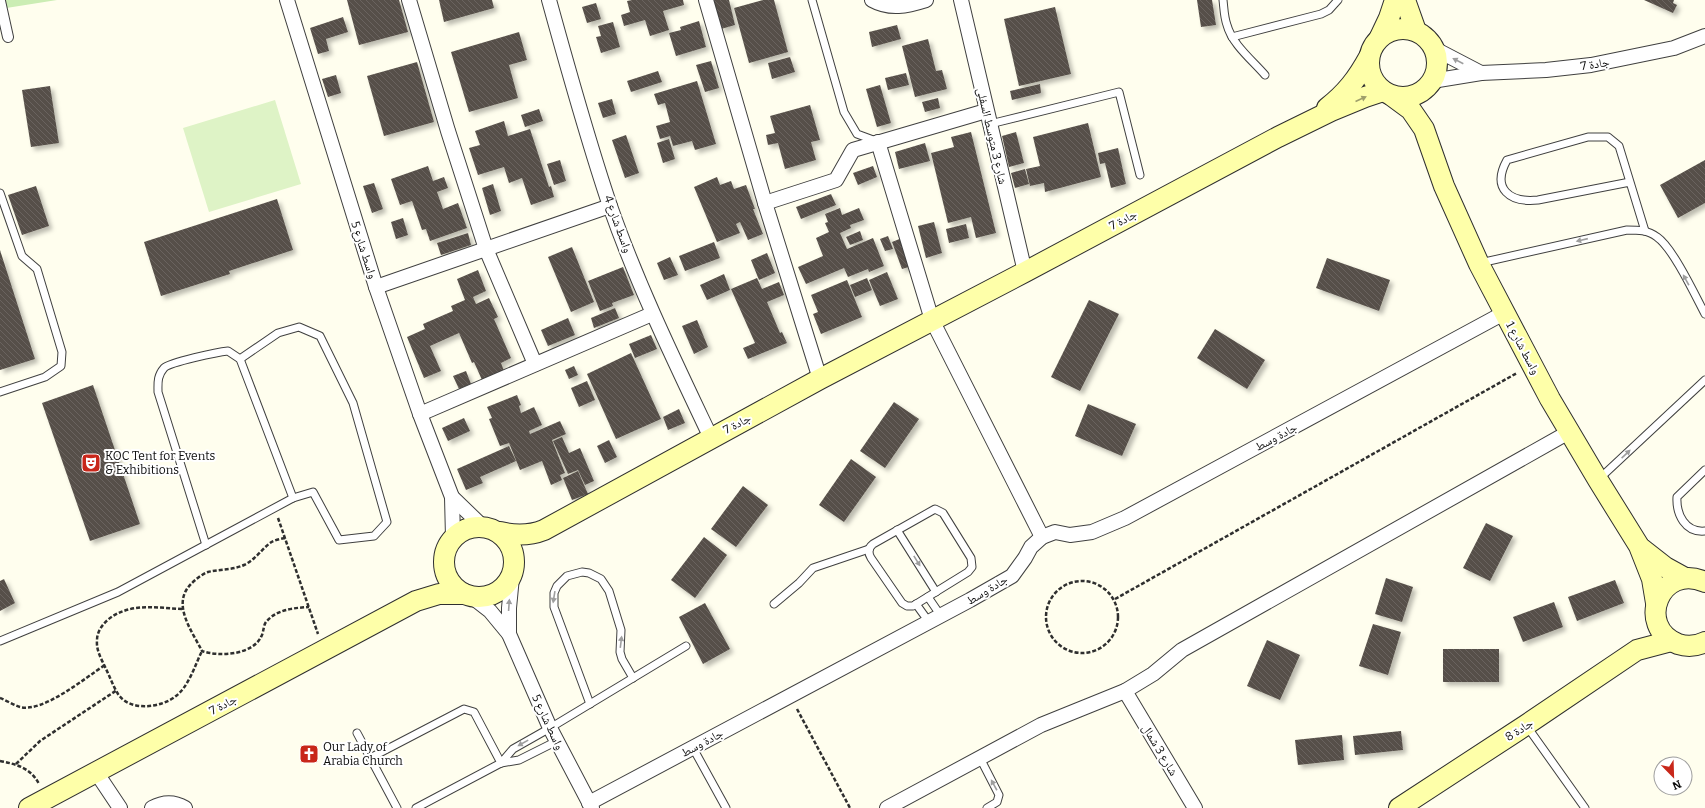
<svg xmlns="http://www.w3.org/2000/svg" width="1705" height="808" viewBox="0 0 1705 808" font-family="Bitter,'Noto Naskh Arabic',serif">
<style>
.park{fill:#cbedb4}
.pitch{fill:#def3c6}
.building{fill:url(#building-back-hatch);filter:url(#shadow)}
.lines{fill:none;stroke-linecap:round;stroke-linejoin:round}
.service-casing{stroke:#404040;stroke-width:9}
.pedestrian-casing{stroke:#404040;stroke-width:12}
.minor-casing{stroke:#404040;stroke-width:16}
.secondary-casing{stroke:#2f2f2f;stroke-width:22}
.path{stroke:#2f2f2f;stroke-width:2.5;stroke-dasharray:4 2;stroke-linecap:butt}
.service{stroke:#fff;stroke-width:7}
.pedestrian{stroke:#fff;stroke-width:10}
.minor{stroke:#fff;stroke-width:14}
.secondary{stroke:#feffa9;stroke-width:20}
.oneway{fill:#9e9e9e}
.oneway2{fill:#9e9e6b}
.labels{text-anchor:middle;stroke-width:4;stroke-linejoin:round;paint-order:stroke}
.street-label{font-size:12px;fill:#0d0d0d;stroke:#fff}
.poi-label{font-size:12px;fill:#0d0d0d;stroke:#fff;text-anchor:start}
</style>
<defs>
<pattern id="building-back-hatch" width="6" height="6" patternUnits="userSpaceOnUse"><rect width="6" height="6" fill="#575049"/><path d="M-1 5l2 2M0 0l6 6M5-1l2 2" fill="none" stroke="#6a645f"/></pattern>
<filter id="shadow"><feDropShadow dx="3.5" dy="3.5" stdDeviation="2" flood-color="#0004"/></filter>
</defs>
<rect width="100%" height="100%" fill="#fffeee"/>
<path class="park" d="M0,0H57L0,9Z"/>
<path class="pitch" d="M275,100L301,184L209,212L183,128Z"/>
<g class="building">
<path d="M347,0H399L408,32L359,45Z"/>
<path d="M439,0H492L494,8L444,22Z"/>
<path d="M632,0H683L684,5L663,11L669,30L650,36L645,20L624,26L621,15L630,12L627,1Z"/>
<path d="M713,0H729L735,25L721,29Z"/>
<path d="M763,0H774L788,52L749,63L734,8Z"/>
<path d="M1197,0H1212L1216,25L1201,27Z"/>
<path d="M1644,0H1674L1673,3L1677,5L1673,13Z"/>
<path d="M596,3L601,19L587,23L582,7Z"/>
<path d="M1055,7L1071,74L1019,86L1004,19Z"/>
<path d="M343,17L348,32L326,39L329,51L318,54L310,28Z"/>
<path d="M699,21L706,47L676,56L669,33L681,30L680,27Z"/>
<path d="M613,22L620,47L601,53L596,37L601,36L598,26Z"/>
<path d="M897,25L901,39L872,47L869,32Z"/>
<path d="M519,32L527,60L509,65L518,98L469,112L451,52Z"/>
<path d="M928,39L936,71L942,70L947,89L915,97L902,46Z"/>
<path d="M790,57L795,72L772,79L768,63Z"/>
<path d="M711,61L719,88L705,92L696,65Z"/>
<path d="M417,62L434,122L384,136L367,76Z"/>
<path d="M658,71L662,82L631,92L627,81Z"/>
<path d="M906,73L909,85L888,90L885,78Z"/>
<path d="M336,75L341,93L328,97L322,79Z"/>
<path d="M697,81L716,144L695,150L692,141L673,146L670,136L660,139L656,126L670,122L665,103L658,105L654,94Z"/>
<path d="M1040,84L1041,93L1012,100L1010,91Z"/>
<path d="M880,85L891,123L877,127L866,89Z"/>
<path d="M50,86L59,143L31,147L22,90Z"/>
<path d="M938,98L940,108L925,112L922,102Z"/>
<path d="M612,99L616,114L603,118L598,103Z"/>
<path d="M810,105L820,140L811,142L816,160L785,169L778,143L768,145L766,135L775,133L770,116Z"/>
<path d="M539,109L543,121L525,127L521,115Z"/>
<path d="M504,121L508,136L530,129L549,187L551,186L554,197L531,205L522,178L509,183L504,167L478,175L469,148L480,145L475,131Z"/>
<path d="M1088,123L1101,177L1045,192L1044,183L1030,186L1026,169L1040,166L1033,137Z"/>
<path d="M971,132L996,233L976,238L971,217L948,223L931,153L954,147L951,137Z"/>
<path d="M1016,132L1024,163L1009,167L1002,136Z"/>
<path d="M626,135L639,173L625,178L612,140Z"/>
<path d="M669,139L675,159L663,163L657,143Z"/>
<path d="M925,143L930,161L899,169L895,152Z"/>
<path d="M1118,148L1126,184L1111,188L1105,163L1100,164L1098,153Z"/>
<path d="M560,160L566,181L554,185L547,164Z"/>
<path d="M1705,160V203L1678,218L1660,185Z"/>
<path d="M428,166L433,181L444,177L448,188L437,192L443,209L458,203L467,228L430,241L426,229L422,230L412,201L400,205L391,179Z"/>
<path d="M873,166L877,177L858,185L853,173Z"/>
<path d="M1025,169L1029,184L1015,188L1011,173Z"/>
<path d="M717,177L720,185L731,181L734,189L746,185L755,209H753L763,234L748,240L740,222L736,224L740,233L717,242L694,187Z"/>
<path d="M374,183L383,209L372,213L363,186Z"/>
<path d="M493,184L501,211L490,215L482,188Z"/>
<path d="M36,186L49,226L22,235L8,195Z"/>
<path d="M831,194L836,205L801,219L796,207Z"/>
<path d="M277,199L293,250L229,271L230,274L161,296L144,242Z"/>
<path d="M840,208L842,215L859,208L864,220L850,225L851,228L840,233L847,249L873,238L884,266L869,272L868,269L848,277L844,268L806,284L798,267L823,256L816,238L829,232L825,223L828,222L825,214Z"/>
<path d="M403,218L408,235L396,239L391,222Z"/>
<path d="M934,222L942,253L926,258L918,226Z"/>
<path d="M966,224L969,238L949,243L946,229Z"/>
<path d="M860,231L863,240L850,245L846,237Z"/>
<path d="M468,233L471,245L441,255L437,243Z"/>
<path d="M888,236L893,249L885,251L880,239Z"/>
<path d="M902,238L912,266L902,269L892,242Z"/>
<path d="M714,242L720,258L685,271L679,256Z"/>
<path d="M572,247L594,302L571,312L548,257Z"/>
<path d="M0,250L35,359L0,370Z"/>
<path d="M767,253L775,273L759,280L751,260Z"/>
<path d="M670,257L678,275L664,280L657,263Z"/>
<path d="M1327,258L1390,280L1379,311L1316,288Z"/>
<path d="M623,267L634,295L612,303L613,306L600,311L588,281Z"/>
<path d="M478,270L486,291L473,297L476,304L489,298L498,317L494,319L511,358L501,363L504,371L482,380L474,362L472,363L459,333L430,346L441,371L424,378L407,337L425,329L423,324L453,311L451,306L465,300L457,279Z"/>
<path d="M887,272L898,299L880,306L869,280Z"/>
<path d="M724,274L730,290L707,300L700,285Z"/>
<path d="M757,278L762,289L779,282L784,295L767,302L780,333L782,332L787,343L748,359L743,348L755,343L731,289Z"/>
<path d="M867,278L872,290L855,297L850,285Z"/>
<path d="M847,280L862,317L821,334L813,314L818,312L811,295Z"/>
<path d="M1089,300L1119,314L1080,391L1051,377Z"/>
<path d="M615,308L619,318L594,328L591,318Z"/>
<path d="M568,318L575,335L548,346L541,330Z"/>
<path d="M697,320L708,347L694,354L682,326Z"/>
<path d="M1215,329L1265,360L1247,389L1197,358Z"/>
<path d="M651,335L657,349L635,358L629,344Z"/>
<path d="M631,353L661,419L616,439L587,374Z"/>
<path d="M574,366L578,375L569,379L565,370Z"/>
<path d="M466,371L471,384L459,389L453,376Z"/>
<path d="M587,381L595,400L579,407L571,388Z"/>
<path d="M93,385L140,524L90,541L42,403Z"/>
<path d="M517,395L521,405L519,406L521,413L534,407L542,425L529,431L530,434L560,421L566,434L552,440L565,473L560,475L562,480L551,485L542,461L520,470L509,443L500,446L489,419L492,418L487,407Z"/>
<path d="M894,402L919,419L885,468L860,451Z"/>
<path d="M1088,404L1136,424L1122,456L1075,436Z"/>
<path d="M679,409L685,423L668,430L663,417Z"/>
<path d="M464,418L470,431L448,441L442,428Z"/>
<path d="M562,437L569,453L580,448L594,481L585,485L578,470L568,474L553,441Z"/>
<path d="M609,440L617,457L605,463L597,446Z"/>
<path d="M509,446L516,461L480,477L483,483L466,490L457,469Z"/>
<path d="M851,459L876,477L844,522L819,505Z"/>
<path d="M578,471L588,494L572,500L563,478Z"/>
<path d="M743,486L768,505L736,547L711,529Z"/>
<path d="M1486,523L1513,536L1490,581L1463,568Z"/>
<path d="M704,537L727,555L695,598L671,580Z"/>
<path d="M1386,578L1413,587L1402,622L1375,614Z"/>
<path d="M4,579L15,603L0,611V581Z"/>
<path d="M1615,580L1624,603L1577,621L1568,597Z"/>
<path d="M1554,602L1563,627L1523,642L1513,617Z"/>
<path d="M705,603L730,649L703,664L679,617Z"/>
<path d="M1373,624L1401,632L1388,675L1359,666Z"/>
<path d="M1267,640L1300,655L1280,700L1247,686Z"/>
<rect x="1443" y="649" width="56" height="33"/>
<path d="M1401,731L1403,750L1355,755L1353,736Z"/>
<path d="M1342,735L1344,760L1298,765L1295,740Z"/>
</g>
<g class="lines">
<defs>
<g id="service">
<path d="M812,0L844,112L857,134L876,141"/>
<path d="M1223,0C1224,8 1224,17 1227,25C1232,44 1252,60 1265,75"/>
<path d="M1232,37L1321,14L1329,10L1338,0"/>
<path d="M990,124L1119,92L1140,175"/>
<path d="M1630,182L1538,200C1510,203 1491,189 1507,160L1588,137H1608L1619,146L1645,231"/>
<path d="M0,193L22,256L37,269L62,352L61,366L45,377L0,392"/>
<path d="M1480,263L1627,230C1638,230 1648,230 1657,237C1673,248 1695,295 1705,314"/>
<path d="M1705,470L1677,497C1676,514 1685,533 1705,531"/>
<path d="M1599,479L1705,380"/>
<path d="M935,509L943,513L971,558L972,567L968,572L913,606H907L902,603L871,558C868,553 868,548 873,544Z"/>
<path d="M897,530L936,592"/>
<path d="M206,545L158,392C158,383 157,376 164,368C170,362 218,352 228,351L240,359L293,498"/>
<path d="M928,597L941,616"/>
<path d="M774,604L799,583L813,568L869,549"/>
<path d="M916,604L929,622"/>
<path d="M0,641L118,592L293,498L313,492L339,540L374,536L387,522L353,403L320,336L299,327L278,333L240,359"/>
<path d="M590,704L554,607V593L557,586L567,576L582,572L589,573L601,579L609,591L621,630L620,652L622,659L633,678"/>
<path d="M1526,725L1585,808"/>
<path d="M357,733L397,808"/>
<path d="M693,748L726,808"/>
<path d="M370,758L464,709L474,712L501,763"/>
<path d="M980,758L999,795L997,802L987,808"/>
<path d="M501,763L513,749L550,728L686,646"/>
<path d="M416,808L501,763L519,760L557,741"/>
</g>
<path id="pedestrian" d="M0,1L8,37"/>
<g id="minor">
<path d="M287,0L376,287L420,414L452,497L453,537"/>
<path d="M409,0L448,131L486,249L535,364"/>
<path d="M549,0C568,69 587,138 610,206C638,286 675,362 711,438"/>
<path d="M706,0L765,203L820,379"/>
<path d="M872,0C890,10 907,6 926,0"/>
<path d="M961,0L1025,272"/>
<path d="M1435,49L1481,73"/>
<path d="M1432,81L1481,73L1546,70L1591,65L1674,48L1705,36"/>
<path d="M878,142L932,320L1042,537"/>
<path d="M765,203L836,180L853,150L986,111"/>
<path d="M376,287L610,206"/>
<path d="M420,414L652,314"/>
<path d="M452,497L482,526"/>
<path d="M472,597L490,611L509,634L550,728L592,808"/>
<path d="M509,634V608L512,577"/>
<path d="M1125,691L1195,808"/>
<path d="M96,772L120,808"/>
<path d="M589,803L970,600L1012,576L1025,558L1031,547L1042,537L1055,532L1070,535L1092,532L1125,518L1504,313"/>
<path d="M152,808C163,802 173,801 185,808"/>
<path d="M887,808L1041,725L1125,691L1153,674L1182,650L1569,432"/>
</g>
<g id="secondary">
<path d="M1405,0L1416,31"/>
<circle cx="1403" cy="63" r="34"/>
<path d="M1380,37L1389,18L1395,0"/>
<path d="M1392,96L1411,110L1424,129L1444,186L1479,264L1550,399L1598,480L1639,546L1652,579L1656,603"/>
<path d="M1327,108C1346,93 1357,79 1369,57"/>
<circle cx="479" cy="562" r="35"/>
<path d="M500,532C516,536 529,536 544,530L820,379L1025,272L1278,137L1331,111L1365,97L1383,91"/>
<path d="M1642,549L1665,567L1685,578"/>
<path d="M1705,582C1661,562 1634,626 1678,644C1687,647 1697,646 1705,642"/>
<path d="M29,808L416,601L439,594H464"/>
<path d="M1399,808L1526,725L1637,650L1671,641"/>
</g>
</defs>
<use href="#service" class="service-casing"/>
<use href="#pedestrian" class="pedestrian-casing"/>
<use href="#minor" class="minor-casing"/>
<use href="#secondary" class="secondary-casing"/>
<g class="path">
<path d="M278,518L318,634"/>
<path d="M285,538C280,539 274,540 270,543C261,550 255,560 244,565C233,570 220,569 208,572C202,574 195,580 191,584C171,604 192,631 202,651C219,657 252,655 261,637C264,632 263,626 266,622C277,609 294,608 309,607"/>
<circle cx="1082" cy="617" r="36"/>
<path d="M1115,599L1517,373"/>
<path d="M182,609C159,608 134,603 113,616C105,621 97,630 97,640C96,651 102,660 106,669C110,677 113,686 118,694C130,712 161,708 176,696C189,686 195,665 202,651"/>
<path d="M0,698C6,700 13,705 20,707C43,713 85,678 105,665"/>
<path d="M797,709L850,808"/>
<path d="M0,761C16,764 31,768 39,784"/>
<path d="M16,764L40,741L117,690"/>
</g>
<use href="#service" class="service"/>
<use href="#pedestrian" class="pedestrian"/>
<use href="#minor" class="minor"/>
<use href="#secondary" class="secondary"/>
</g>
<defs><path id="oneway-solid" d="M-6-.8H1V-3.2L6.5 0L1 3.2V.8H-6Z"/></defs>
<g class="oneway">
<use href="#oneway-solid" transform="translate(1458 61) rotate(-153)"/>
<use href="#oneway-solid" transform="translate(1582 240) rotate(167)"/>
<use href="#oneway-solid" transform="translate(1686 280) rotate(-119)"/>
<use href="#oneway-solid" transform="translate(1626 454) rotate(-43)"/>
<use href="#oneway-solid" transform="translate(917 561) rotate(58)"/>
<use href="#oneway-solid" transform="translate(554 597) rotate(99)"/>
<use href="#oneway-solid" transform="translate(509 605) rotate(-86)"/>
<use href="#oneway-solid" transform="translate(621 642) rotate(-83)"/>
<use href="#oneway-solid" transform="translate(523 743) rotate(151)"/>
<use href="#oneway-solid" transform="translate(994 785) rotate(-119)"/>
</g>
<use class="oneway2" href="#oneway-solid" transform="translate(1361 99) rotate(-24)"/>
<defs>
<symbol id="theatre-square" viewBox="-11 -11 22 22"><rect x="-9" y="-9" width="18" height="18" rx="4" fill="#c8271a" stroke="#fff"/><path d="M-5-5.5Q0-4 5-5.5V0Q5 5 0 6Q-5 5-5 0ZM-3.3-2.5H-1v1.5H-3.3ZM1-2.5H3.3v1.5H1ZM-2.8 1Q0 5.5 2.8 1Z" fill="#fff"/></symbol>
<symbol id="church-square" viewBox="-11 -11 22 22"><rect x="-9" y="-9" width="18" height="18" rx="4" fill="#c8271a" stroke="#fff"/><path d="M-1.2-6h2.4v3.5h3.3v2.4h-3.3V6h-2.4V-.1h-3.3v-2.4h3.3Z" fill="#fff"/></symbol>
</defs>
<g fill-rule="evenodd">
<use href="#theatre-square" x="80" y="452" width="22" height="22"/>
<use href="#church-square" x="298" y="743" width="22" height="22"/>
</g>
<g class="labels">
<g class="street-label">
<text transform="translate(1595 64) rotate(-9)" y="4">جادة 7</text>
<text transform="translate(992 136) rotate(77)" y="4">شارع 3 متوسط السفلى</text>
<text transform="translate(1123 220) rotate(-28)" y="4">جادة 7</text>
<text transform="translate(618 224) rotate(70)" y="4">واسط شارع 4</text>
<text transform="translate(364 250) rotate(72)" y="4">واسط شارع 5</text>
<text transform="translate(1523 348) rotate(62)" y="4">واسط شارع 1</text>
<text transform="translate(737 424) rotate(-28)" y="4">جادة 7</text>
<text transform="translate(1276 437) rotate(-28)" y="4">جادة وسط</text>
<text transform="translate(987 590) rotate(-31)" y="4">جادة وسط</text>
<text transform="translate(223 705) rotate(-28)" y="4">جادة 7</text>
<text transform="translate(548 722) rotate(65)" y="4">واسط شارع 5</text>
<text transform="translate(1519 730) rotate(-33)" y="4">جادة 8</text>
<text transform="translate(702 743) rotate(-28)" y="4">جادة وسط</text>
<text transform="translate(1160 750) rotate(59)" y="4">شارع 3 شمال</text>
</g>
<g class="poi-label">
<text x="105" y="460">KOC Tent for Events<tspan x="105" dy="14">&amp; Exhibitions</tspan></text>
<text x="323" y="751">Our Lady of<tspan x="323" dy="14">Arabia Church</tspan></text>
</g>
</g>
<g transform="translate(1673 776) rotate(157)"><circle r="19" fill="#ffffff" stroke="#9e9e9e"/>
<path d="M0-3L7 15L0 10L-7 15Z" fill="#c8271a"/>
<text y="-6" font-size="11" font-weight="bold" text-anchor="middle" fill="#0d0d0d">N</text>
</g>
</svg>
